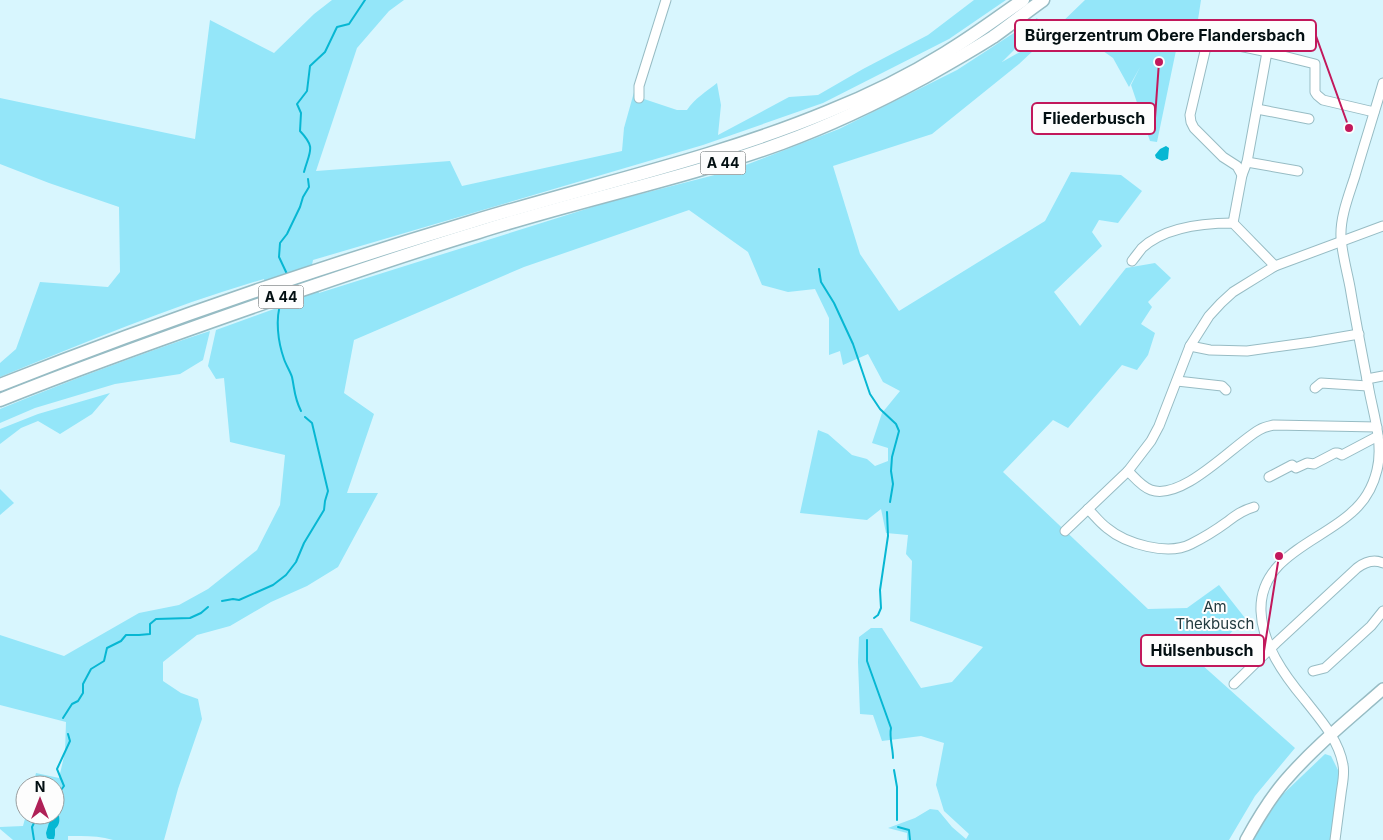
<svg xmlns="http://www.w3.org/2000/svg" width="1383" height="840" viewBox="0 0 1383 840" font-family="Inter,sans-serif">
<style>
.green{fill:#94e6f9}
.water{fill:#07b7d3}
.lines{fill:none;stroke-linecap:round;stroke-linejoin:round}
.stream{stroke:#07b7d3;stroke-width:2}
.minor-casing{stroke:#97bcc4;stroke-width:11}
.major-casing{stroke:#97bcc4;stroke-width:14}
.highway-casing{stroke:#97bcc4;stroke-width:15}
.minor{stroke:#fff;stroke-width:9}
.major{stroke:#fff;stroke-width:11}
.highway{stroke:#fff;stroke-width:12}
.labels{text-anchor:middle;stroke-width:4;stroke-linejoin:round;paint-order:stroke}
.shield{fill:#fdfdfd;stroke:#4e5658;stroke-width:1}
.shield-label{font-size:14px;font-weight:bold;fill:#030f12}
.park-label{font-size:15px;fill:#223a3f;stroke:#fdfdfd}
.leader{fill:none;stroke:#c2185b;stroke-width:2}
.callout-dot{fill:#c2185b;stroke:#fdfdfd;stroke-width:2}
.callout{fill:#fdfdfd;stroke:#c2185b;stroke-width:2}
.callout-label{font-size:16px;text-anchor:middle;font-weight:bold;fill:#030f12}
</style>
<rect width="100%" height="100%" fill="#d8f6fe"/>
<g class="green">
<path d="M332,0H404L389,11L357,48L316,171L450,161L462,186L622,151L624,128L636,85L644,99L677,110H687C695,98 706,92 717,83L721,105L718,135L789,97L818,95L863,69L928,35L974,0H1006L949,39L823,103L703,145L313,260L312,265L319,293L602,204L730,171L839,129L957,70L1037,18L1042,26L1020,44L1002,62L1050,35L1019,64L932,134L833,166L860,254L899,311L1045,221L1071,172L1121,175L1142,191L1118,223L1099,220L1092,232L1102,246L1054,292L1080,326L1126,268L1155,263L1171,278L1148,302L1152,307L1141,324L1155,333L1148,355L1137,370L1122,365L1068,428L1053,420L1003,472L1148,609L1187,608L1219,585L1245,618L1201,664L1295,748L1255,796L1229,840H907V833L888,828L915,818L930,809L938,810L952,827L966,839L969,834L944,811L936,785L944,743L921,736L882,741L873,715L860,714L858,662L859,637L871,628H882L921,688L952,682L983,647L910,621L912,561L906,554L908,535L886,533L881,509L867,520L800,513L818,430L828,434L852,455L867,459L875,466L888,461V448L872,443L882,413L900,391L883,382L868,354L843,365L840,351L829,355V318L815,289L788,292L762,285L748,252L689,210L524,267L354,340L344,393L374,414L347,493H378L338,567L307,586L271,602L230,626L197,635L163,662V681L181,693L198,699L202,719L178,789L164,840H113C98,835 83,836 68,836V840H13L0,829V827L23,826L26,815H55V785H33L36,773L59,778L65,752L66,722L0,705V635L64,656L139,613L179,605L208,589L257,550L280,505L285,455L230,442L224,378L216,379L208,366L216,330L274,309L265,287L264,279C174,305 87,342 0,377V363L16,349L40,282L108,287L120,272L119,207L49,183L0,164V98L195,139L210,20L274,53L314,14Z"/>
<path d="M1085,0H1201L1195,39L1179,36L1157,142L1150,141L1131,85L1140,67L1129,87L1113,58L1089,41L1069,44L1057,27Z"/>
<path d="M210,331L203,360L180,374L115,384L35,408L0,423V409C69,381 139,354 210,331Z"/>
<path d="M110,393L92,414L60,434L38,421L21,428L0,444V429L38,414Z"/>
<path d="M0,489L14,503L0,515Z"/>
<path d="M1325,754L1331,756L1340,774L1330,840H1252L1281,796Z"/>
</g>
<g class="water">
<path d="M1166,146L1169,148L1168,159L1162,161L1156,158L1155,155L1160,149Z"/>
<path d="M56,814L59,816C60,822 59,825 55,829V835L54,839H49L47,838L46,833L51,816Z"/>
</g>
<g class="lines">
<g class="stream">
<path d="M304,172C310,150 316,148 300,131L301,113L297,104L307,91L310,66L325,52L337,27L349,24L365,0"/>
<path d="M819,269L821,282L834,303L853,344L870,394L880,409L896,424L899,431L892,457L891,471L893,484L890,502"/>
<path d="M287,274L279,257L280,243L287,234L300,207L303,197L309,187L308,179"/>
<path d="M281,302C275,319 278,342 284,359C286,365 290,371 292,377C295,391 294,397 301,411"/>
<path d="M222,601L233,599L239,600L273,585L286,575L296,562L304,543L324,510L325,501L328,491L312,423L305,417"/>
<path d="M874,618L878,615L881,608L880,590L888,536L887,512"/>
<path d="M867,640V661L891,728C889,738 893,748 893,758"/>
<path d="M63,718L72,704L78,701L83,693V684L91,669L104,661L107,648L121,641L126,635H139L150,634V624L156,619L190,618L201,613L208,607"/>
<path d="M894,770L897,787V820"/>
<path d="M55,791L61,790L64,786L57,769L70,741L68,734"/>
<path d="M898,827L909,830L910,840"/>
<path d="M34,840L32,827L38,815"/>
</g>
<defs>
<g id="minor">
<path d="M639,98V86L666,0"/>
<path d="M1257,109L1309,119"/>
<path d="M1247,162L1298,171"/>
<path d="M1242,175L1237,166L1223,157L1194,128L1191,122L1190,115L1206,47L1207,43L1211,40L1263,51"/>
<path d="M1233,223L1242,175L1247,162L1267,52L1315,64V92L1317,95L1323,100L1374,112"/>
<path d="M1132,261C1135,257 1139,252 1142,248C1165,227 1203,223 1233,223L1275,266"/>
<path d="M1190,346L1210,350L1247,351L1312,342L1359,334"/>
<path d="M1367,379L1383,376"/>
<path d="M1177,381L1222,386L1226,390"/>
<path d="M1315,388L1321,383L1368,386"/>
<path d="M1128,471C1135,478 1142,487 1151,490C1183,501 1233,445 1259,430C1264,427 1269,426 1274,425L1377,427"/>
<path d="M1269,477L1292,465L1296,468L1307,463L1314,464L1335,453H1338L1342,455L1378,436"/>
<path d="M1088,509C1094,515 1100,523 1107,528C1126,544 1168,556 1191,544C1203,538 1216,530 1227,522C1236,515 1243,510 1254,507"/>
<path d="M1065,531L1128,471L1151,441L1159,426L1190,346L1209,316L1221,303L1233,292L1275,266L1383,226"/>
<path d="M1313,671L1325,668L1371,626L1383,611"/>
<path d="M1234,684L1276,643L1357,568C1365,562 1374,559 1383,563"/>
<path d="M1335,840C1337,825 1339,809 1341,794C1342,785 1345,774 1343,765C1339,740 1320,719 1305,700C1284,675 1262,644 1261,611C1259,557 1319,542 1351,513C1364,502 1373,487 1377,470C1383,446 1375,419 1370,395C1363,359 1356,323 1350,287C1347,271 1342,254 1341,237C1340,217 1349,195 1355,176C1364,145 1374,114 1383,83"/>
</g>
<path id="major" d="M1246,840C1257,820 1269,800 1284,782C1314,747 1349,719 1383,689"/>
<g id="highway">
<path d="M0,385C156,323 314,269 474,221C592,185 713,159 827,112C867,96 908,76 945,53C972,37 997,18 1023,0"/>
<path d="M0,400C92,363 186,330 281,297C346,275 412,252 479,232C579,200 683,179 782,143C831,125 879,102 925,77C948,64 971,51 993,37C1010,25 1026,12 1043,0"/>
</g>
</defs>
<use href="#minor" class="minor-casing"/>
<use href="#major" class="major-casing"/>
<use href="#highway" class="highway-casing"/>
<use href="#minor" class="minor"/>
<use href="#major" class="major"/>
<use href="#highway" class="highway"/>
</g>
<g class="labels">
<g class="shield">
<rect x="700.5" y="151.5" width="45" height="23" rx="4"/>
<rect x="258.5" y="285.5" width="45" height="23" rx="4"/>
</g>
<g class="shield-label">
<text x="723" y="168">A 44</text>
<text x="281" y="302">A 44</text>
</g>
<g class="park-label">
<text x="1215" y="612">Am<tspan x="1215" dy="17">Thekbusch</tspan></text>
</g>
</g>
<path class="leader" d="M1349 128L1316 36M1159 62L1155 118M1279 556L1264 651"/>
<g class="callout-dot">
<circle cx="1349" cy="128" r="5"/>
<circle cx="1159" cy="62" r="5"/>
<circle cx="1279" cy="556" r="5"/>
</g>
<g class="callout">
<rect x="1015" y="20" width="301" height="31" rx="5"/>
<rect x="1032" y="103" width="123" height="31" rx="5"/>
<rect x="1141" y="635" width="123" height="31" rx="5"/>
</g>
<g class="callout-label">
<text x="1165" y="41">Bürgerzentrum Obere Flandersbach</text>
<text x="1094" y="124">Fliederbusch</text>
<text x="1202" y="656">Hülsenbusch</text>
</g>
<g transform="translate(40 800)"><circle r="24" fill="#fdfdfd" stroke="#999e9f"/>
<path d="M0-4L9 19L0 12L-9 19Z" fill="#af2057"/>
<text y="-8" font-size="14" font-weight="bold" text-anchor="middle" fill="#030f12">N</text>
</g>
</svg>
